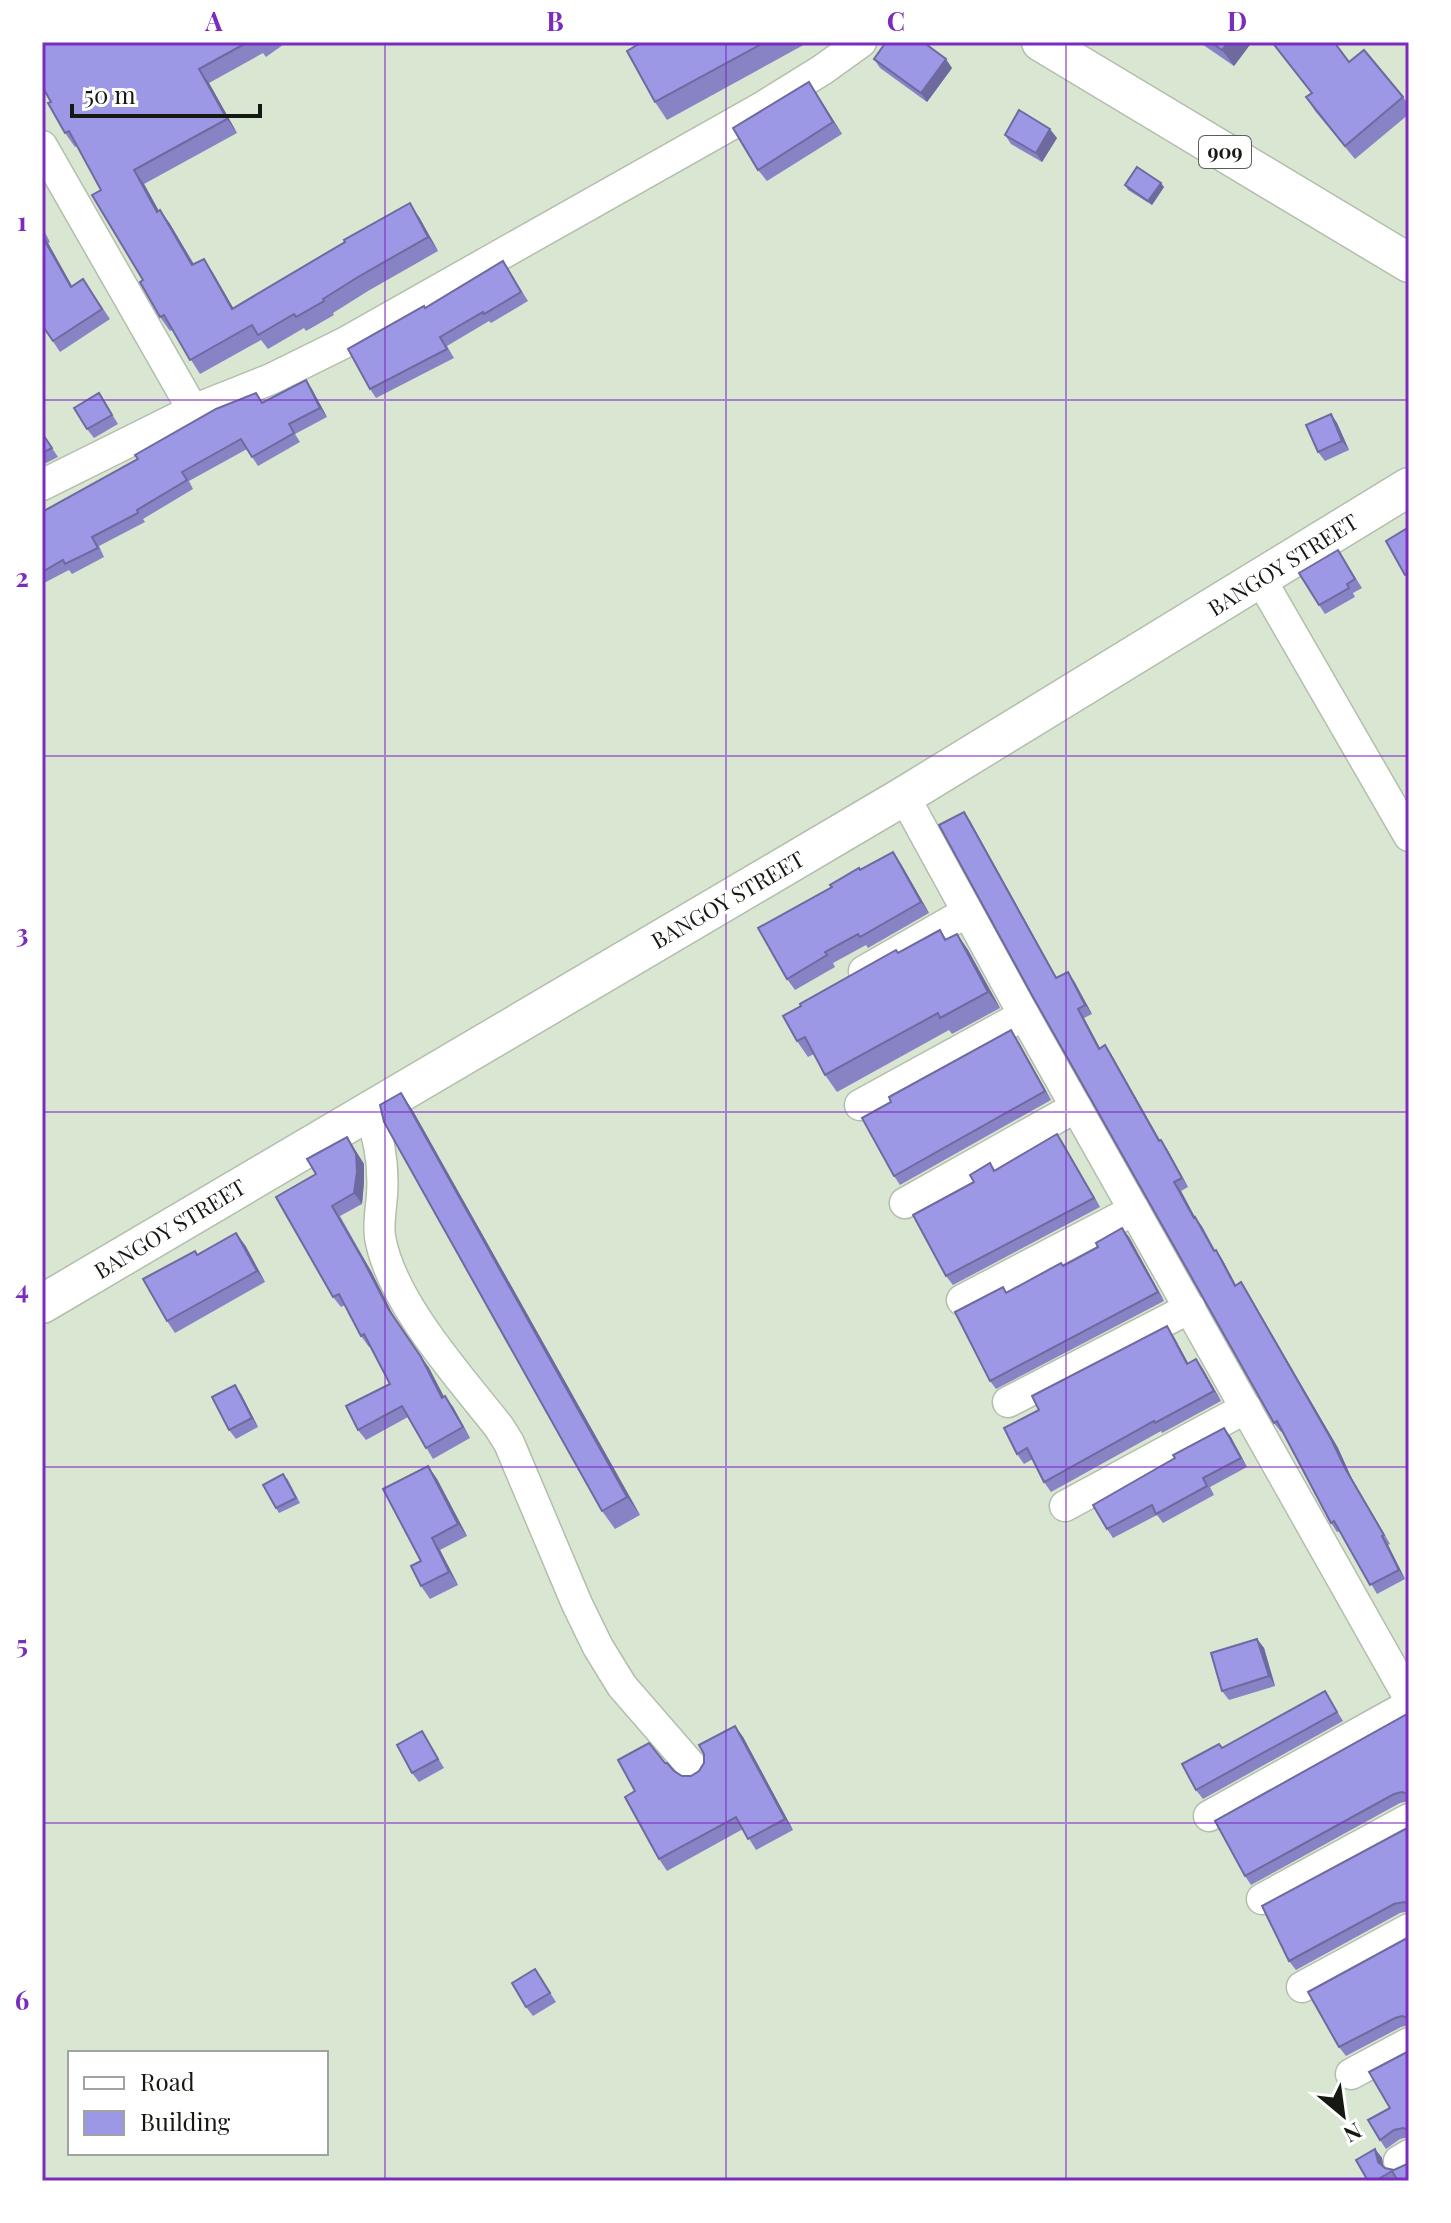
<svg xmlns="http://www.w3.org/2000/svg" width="1451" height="2223" viewBox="0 0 1451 2223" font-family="'Playfair Display',serif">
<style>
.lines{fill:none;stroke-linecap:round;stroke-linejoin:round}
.minor-casing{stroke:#b2bfab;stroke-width:33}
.major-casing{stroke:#b2bfab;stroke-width:41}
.minor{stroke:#fff;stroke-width:30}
.major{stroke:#fff;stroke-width:38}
.wall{fill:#8783c5}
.shaded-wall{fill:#6e6aa0}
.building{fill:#9d98e5;stroke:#6e6aa0;stroke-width:2}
.grid{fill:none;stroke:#7b2cbf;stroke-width:2;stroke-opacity:0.55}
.labels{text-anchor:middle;stroke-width:6;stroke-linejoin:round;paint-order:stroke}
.shield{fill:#fff;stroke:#5b5e59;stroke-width:2}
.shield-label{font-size:20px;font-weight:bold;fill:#151912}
.street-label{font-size:22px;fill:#151912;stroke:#fff}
.neatline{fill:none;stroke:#7b2cbf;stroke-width:3}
.grid-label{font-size:26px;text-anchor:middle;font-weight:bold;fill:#7b2cbf}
</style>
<rect width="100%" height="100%" fill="#d9e6d2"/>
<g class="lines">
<defs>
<g id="minor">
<path d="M42,146L193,410"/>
<path d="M42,485L193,410L271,379L344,343L764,106L822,70L861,42"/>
<path d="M1260,578L1409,836"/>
<path d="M904,796L1024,1015L1409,1698"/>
<path d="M864,971L967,912"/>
<path d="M860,1105L1024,1015"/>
<path d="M369,1111C380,1139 384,1165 382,1195C381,1209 378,1224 380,1237C391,1302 459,1376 499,1427L509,1443L577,1604L598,1647L622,1686L695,1770"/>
<path d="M905,1203L1076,1107"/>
<path d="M962,1300L1134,1210"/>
<path d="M1008,1402L1190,1308"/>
<path d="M1065,1506L1246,1408"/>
<path d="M1209,1816L1409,1705"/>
<path d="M1262,1899L1409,1819"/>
<path d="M1302,1987L1409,1929"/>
<path d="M1351,2074L1409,2043"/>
<path d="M1399,2161L1409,2155"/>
</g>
<g id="major">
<path d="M1041,42L1409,263"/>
<path d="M42,1304L904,796L1409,487"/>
</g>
</defs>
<use href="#minor" class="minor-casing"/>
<use href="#major" class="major-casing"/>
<use href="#minor" class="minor"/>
<use href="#major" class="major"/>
</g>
<g class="wall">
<path d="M42,42H287L266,57L263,53L209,83L237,133L144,184L159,211L160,210L170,224L194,264L213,273L233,308L419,217L438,251L368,291L333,313L334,315L306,331L304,328L268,349L261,340L200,374L172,330L170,331L160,317L101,190L77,146L75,147L65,133L51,102Z"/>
<path d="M642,42H809L667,120L655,102Z"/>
<path d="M1199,42H1252L1234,66Z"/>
<path d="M1271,42H1334L1349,62L1403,97L1409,105V114L1355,159L1315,111L1306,97L1311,93Z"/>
<path d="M874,59L952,68L927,102L880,68Z"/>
<path d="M809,82L842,134L767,181L758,170Z"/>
<path d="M1005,135L1057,138L1042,162L1011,144Z"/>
<path d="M1125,185L1164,187L1152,205L1128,190Z"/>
<path d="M42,227L50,242L48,243L72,286L83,279L110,319L60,352L42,325Z"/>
<path d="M503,261L528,301L491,323L489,321L447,346L454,358L376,398L370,389L425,308Z"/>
<path d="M306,380L327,417L295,434L300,442L258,466L247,449L189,481L193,489L143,519L145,522L99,546L104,557L72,574L69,570L42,584V512L263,403Z"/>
<path d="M99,393L118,424L94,438L87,429Z"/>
<path d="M1331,414L1337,423L1349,450L1325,461L1318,452Z"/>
<path d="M42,433L58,457L42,465Z"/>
<path d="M1338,550L1362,588L1353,593L1355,597L1325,614L1319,605Z"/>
<path d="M964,812L970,821L1057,978L1074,981L1092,1014L1084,1018L1100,1048L1105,1045L1111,1054L1160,1140L1167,1149L1188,1187L1181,1191L1195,1217L1202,1226L1215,1250L1222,1259L1236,1285L1247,1291L1338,1448L1352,1479L1390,1544L1388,1545L1405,1579L1377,1594L1340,1531L1337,1532L1331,1523L1282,1431L1281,1432L1274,1423Z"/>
<path d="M901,864L929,913L868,948L866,945L833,963L835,967L795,990L787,979L860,870Z"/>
<path d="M940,930L947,940L957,934L968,950L1000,1008L952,1034L949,1030L837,1092L825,1075L814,1054L808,1057L797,1041L898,953Z"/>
<path d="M1017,1039L1051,1100L900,1185L894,1176L891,1102Z"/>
<path d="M401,1093L413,1111L640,1515L615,1529L602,1511Z"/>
<path d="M1057,1134L1100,1207L953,1285L946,1276L974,1182L990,1163L995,1170Z"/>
<path d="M347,1137L364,1164V1182L362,1204L340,1216L371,1271L396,1321L429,1368L444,1397L453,1407L470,1438L433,1459L408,1417L366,1440L358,1430L390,1384L370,1346L369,1347L361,1336L345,1305L341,1307L333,1297L316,1174Z"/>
<path d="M1129,1237L1164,1301L996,1389L990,1381L1007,1293L1063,1266Z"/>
<path d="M245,1245L265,1282L175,1333L167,1321L197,1255Z"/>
<path d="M1174,1337L1188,1363L1196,1359L1221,1401L1162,1433L1161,1431L1051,1492L1044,1482L1033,1459L1024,1464L1017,1454Z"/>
<path d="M241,1394L258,1427L236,1439L229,1430Z"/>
<path d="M1224,1428L1247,1467L1210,1487L1214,1495L1163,1523L1157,1515L1113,1538L1107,1529L1175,1458Z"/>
<path d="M428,1466L437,1479L467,1536L440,1550L458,1585L430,1599L421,1586V1561Z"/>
<path d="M287,1478L300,1503L279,1513L276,1508Z"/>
<path d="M1257,1639L1264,1648L1275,1686L1229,1700L1222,1691Z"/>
<path d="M1325,1691L1343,1721L1203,1799L1196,1790L1222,1748Z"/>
<path d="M1409,1713V1801L1400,1803L1251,1885L1245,1876Z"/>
<path d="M735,1726L743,1737L793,1830L756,1850L743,1829L667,1871L659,1859L635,1791L665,1763L682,1776H691L699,1771Z"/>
<path d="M422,1731L444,1768L419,1782L412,1773Z"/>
<path d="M1409,1827V1911L1400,1913L1296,1970L1289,1961Z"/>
<path d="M1409,1937V2025L1401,2027L1346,2056L1339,2047Z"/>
<path d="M535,1969L556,2002L533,2016L526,2007Z"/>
<path d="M1409,2051V2137L1400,2139L1386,2149L1380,2140Z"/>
<path d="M1375,2149L1382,2158L1383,2167L1394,2170L1409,2181H1368Z"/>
</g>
<g class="shaded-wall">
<path d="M1228,42H1252L1234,66L1222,50Z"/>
<path d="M946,59L952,68L927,102L921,93Z"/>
<path d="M199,69L209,83L237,133L227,119Z"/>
<path d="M809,82L817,94L842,134L833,122Z"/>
<path d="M1050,129L1057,138L1042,162L1036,153Z"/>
<path d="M134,170L144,184L167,226L157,212Z"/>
<path d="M1161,183L1164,187L1152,205L1148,201Z"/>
<path d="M410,203L419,217L438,251L428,237Z"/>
<path d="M160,210L170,224L202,279L192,265Z"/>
<path d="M42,235L48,243L78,297L71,287Z"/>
<path d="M204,259L213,273L242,323L232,309Z"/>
<path d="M306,380L312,389L327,417L320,408Z"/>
<path d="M1331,414L1337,423L1349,450L1342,441Z"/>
<path d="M964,812L970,821L1062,988L1056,978Z"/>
<path d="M893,852L901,864L929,913L921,902Z"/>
<path d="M957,934L968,950L1000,1008L988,992Z"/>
<path d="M1068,972L1074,981L1092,1014L1085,1005Z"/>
<path d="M1078,1009L1084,1018L1105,1058L1099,1049Z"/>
<path d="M1011,1030L1017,1039L1051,1100L1045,1091Z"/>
<path d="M1105,1045L1111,1054L1165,1150L1159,1141Z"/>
<path d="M401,1093L413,1111L640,1515L627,1497Z"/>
<path d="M1057,1134L1063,1143L1100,1207L1094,1198Z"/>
<path d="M347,1137L364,1164V1182L362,1204L354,1193Z"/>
<path d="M1161,1140L1167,1149L1188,1187L1182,1178Z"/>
<path d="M1174,1182L1181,1191L1200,1227L1194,1218Z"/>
<path d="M332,1206L371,1271L396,1321L389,1310Z"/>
<path d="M1122,1228L1129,1237L1164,1301L1158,1292Z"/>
<path d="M236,1233L245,1245L265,1282L257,1271Z"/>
<path d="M1216,1250L1222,1259L1241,1295L1235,1286Z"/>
<path d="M1241,1282L1338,1448L1352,1479L1390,1544L1346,1470Z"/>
<path d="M1167,1326L1174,1337L1194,1374L1187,1364Z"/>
<path d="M421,1357L429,1368L450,1408L442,1398Z"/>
<path d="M1196,1359L1203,1369L1221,1401L1214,1391Z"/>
<path d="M235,1385L241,1394L258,1427L252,1418Z"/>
<path d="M445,1396L453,1407L470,1438L463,1427Z"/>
<path d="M1224,1428L1231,1437L1247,1467L1241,1458Z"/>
<path d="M428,1466L437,1479L467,1536L458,1524Z"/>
<path d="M1382,1536L1388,1545L1405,1579L1399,1570Z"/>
<path d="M432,1538L440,1550L458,1585L449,1572Z"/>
<path d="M1257,1639L1264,1648L1275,1686L1269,1676Z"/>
<path d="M735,1726L743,1737L793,1830L785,1819Z"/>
<path d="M1375,2149L1382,2158L1384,2171L1378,2162Z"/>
</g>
<g class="building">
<path d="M42,42H248L199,69L227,119L134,170L157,212L160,210L192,265L204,259L232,309L345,242L344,240L410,203L428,237L358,277L323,299L324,301L296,317L294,314L258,335L252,325L190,360L164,315L160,317L140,282L143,280L92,195L101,190L69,131L65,133L48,103L51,102L42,86Z"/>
<path d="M642,42H765L655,102L627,51Z"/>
<path d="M886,42H923L946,59L921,93L874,59Z"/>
<path d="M1211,42H1228L1222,50Z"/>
<path d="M1272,42H1334L1349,62L1364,50L1403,97L1345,146L1306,97L1312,93Z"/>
<path d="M809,82L833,122L758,170L733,128Z"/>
<path d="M1019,110L1050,129L1036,153L1005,135Z"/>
<path d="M1137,167L1161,183L1148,201L1125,185Z"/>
<path d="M42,236L71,287L83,279L102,309L53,341L42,325Z"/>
<path d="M503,261L521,292L484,314L483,312L440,337L447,349L370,389L348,349L424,306L425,308Z"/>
<path d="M306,380L320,408L289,424L294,433L252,457L241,439L182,472L187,480L137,510L138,513L92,537L98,548L65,564L63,560L42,572V512L138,459L135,455L216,409L256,393L262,403Z"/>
<path d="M99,393L112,415L87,429L74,408Z"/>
<path d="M1331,414L1342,441L1318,452L1306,425Z"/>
<path d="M42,433L52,448L42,453Z"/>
<path d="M1409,527V573L1405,575L1386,541Z"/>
<path d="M1338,550L1355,579L1347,584L1349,588L1319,605L1299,573Z"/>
<path d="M964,812L1056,978L1068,972L1085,1005L1078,1009L1099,1049L1105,1045L1159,1141L1161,1140L1182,1178L1174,1182L1194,1218L1195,1217L1214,1251L1216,1250L1235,1286L1241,1282L1331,1439L1346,1470L1384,1535L1382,1536L1399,1570L1370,1585L1334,1521L1331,1523L1277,1421L1274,1423L1033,997L939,825Z"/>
<path d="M893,852L921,902L860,937L858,934L825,952L827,955L787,979L758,928L832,887L830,885L859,868L860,870Z"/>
<path d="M940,930L945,940L957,934L988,992L940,1018L938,1013L825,1075L805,1037L797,1041L783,1016L801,1006L800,1004L896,950L898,953Z"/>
<path d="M1011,1030L1045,1091L894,1176L862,1118L891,1102L889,1097Z"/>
<path d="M401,1093L627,1497L602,1511L384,1122L380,1105Z"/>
<path d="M1057,1134L1094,1198L946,1276L913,1215L974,1182L970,1175L990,1163L994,1171Z"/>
<path d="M347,1137L356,1154L357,1172L354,1193L332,1206L363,1260L389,1310L421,1357L442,1398L445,1396L463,1427L426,1448L402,1406L358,1430L346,1406L390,1384L364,1334L361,1336L339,1294L333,1297L276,1197L316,1174L307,1159Z"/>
<path d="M1122,1228L1158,1292L990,1381L955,1312L1003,1287L1006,1293L1061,1263L1063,1266L1098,1247L1096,1243Z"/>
<path d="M236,1233L257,1271L167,1321L143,1279L195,1251L197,1255Z"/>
<path d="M1167,1326L1187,1364L1196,1359L1214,1391L1155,1423L1154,1421L1044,1482L1027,1448L1017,1454L1004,1428L1039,1410L1032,1396Z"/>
<path d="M235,1385L252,1418L229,1430L212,1397Z"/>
<path d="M1224,1428L1241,1458L1203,1478L1207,1486L1156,1514L1152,1505L1107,1529L1093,1505L1175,1458L1173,1455Z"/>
<path d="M428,1466L458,1524L432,1538L449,1572L421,1586L411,1566L421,1561L383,1489Z"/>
<path d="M283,1474L296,1498L276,1508L263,1485Z"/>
<path d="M1257,1639L1269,1676L1222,1691L1211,1653Z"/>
<path d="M1325,1691L1337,1712L1196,1790L1182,1764L1219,1744L1222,1748Z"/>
<path d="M1409,1713V1794L1402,1792L1394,1794L1245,1876L1215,1821Z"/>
<path d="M735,1726L785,1819L748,1839L736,1817L659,1859L625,1797L635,1791L618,1760L649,1743L665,1763H667L674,1771L682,1776H691L699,1771L704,1763V1754L699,1745Z"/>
<path d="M422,1731L438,1759L412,1773L397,1745Z"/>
<path d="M1409,1827V1904L1404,1902L1394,1904L1289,1961L1262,1906Z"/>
<path d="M1409,1937V2018L1402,2016L1395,2018L1339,2047L1308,1992Z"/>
<path d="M535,1969L550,1993L526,2007L512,1983Z"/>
<path d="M1409,2051V2130L1403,2128L1394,2130L1380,2140L1368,2120L1390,2108L1369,2072Z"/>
<path d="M1375,2149L1378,2162L1385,2168L1394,2170L1409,2163V2181H1398L1392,2171L1375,2181H1368L1356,2160Z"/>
</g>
<path class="grid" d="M385,42V2181M726,42V2181M1066,42V2181M42,400H1409M42,756H1409M42,1112H1409M42,1467H1409M42,1823H1409"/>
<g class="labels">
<rect class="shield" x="1199" y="136" width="52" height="32" rx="6"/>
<g class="shield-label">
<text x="1225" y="159">909</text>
</g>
<g class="street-label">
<text transform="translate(1283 565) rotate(-32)" y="8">BANGOY STREET</text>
<text transform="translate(728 900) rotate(-30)" y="8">BANGOY STREET</text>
<text transform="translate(170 1229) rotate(-31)" y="8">BANGOY STREET</text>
</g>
</g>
<rect width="1451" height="2223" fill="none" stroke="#ffffff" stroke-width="88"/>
<rect x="68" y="2051" width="260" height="104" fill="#ffffff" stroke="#a1a3a0" stroke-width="2"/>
<rect x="84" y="2077" width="40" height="12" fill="#ffffff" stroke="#a1a3a0" stroke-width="2"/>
<text x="140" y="2091" font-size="24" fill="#151912">Road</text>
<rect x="84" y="2111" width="40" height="24" fill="#9d98e5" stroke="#a1a3a0" stroke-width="2"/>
<text x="140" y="2131" font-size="24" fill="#151912">Building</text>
<g transform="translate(1343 2115) rotate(151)" stroke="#ffffff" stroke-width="6" paint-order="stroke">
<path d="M0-6L14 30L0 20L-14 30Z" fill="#151912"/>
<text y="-12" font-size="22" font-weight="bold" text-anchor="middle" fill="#151912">N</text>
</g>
<path d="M72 104v12h188v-12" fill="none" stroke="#151912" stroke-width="4"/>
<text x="84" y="104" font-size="24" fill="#151912" stroke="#ffffff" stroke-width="6" paint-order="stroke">50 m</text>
<rect x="44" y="44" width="1363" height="2135" class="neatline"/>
<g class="grid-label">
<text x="214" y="31">A</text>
<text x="555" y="31">B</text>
<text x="896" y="31">C</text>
<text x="1237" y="31">D</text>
<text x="22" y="231">1</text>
<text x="22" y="587">2</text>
<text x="22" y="943">3</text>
<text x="22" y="1299">4</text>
<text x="22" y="1654">5</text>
<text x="22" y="2010">6</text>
</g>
</svg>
